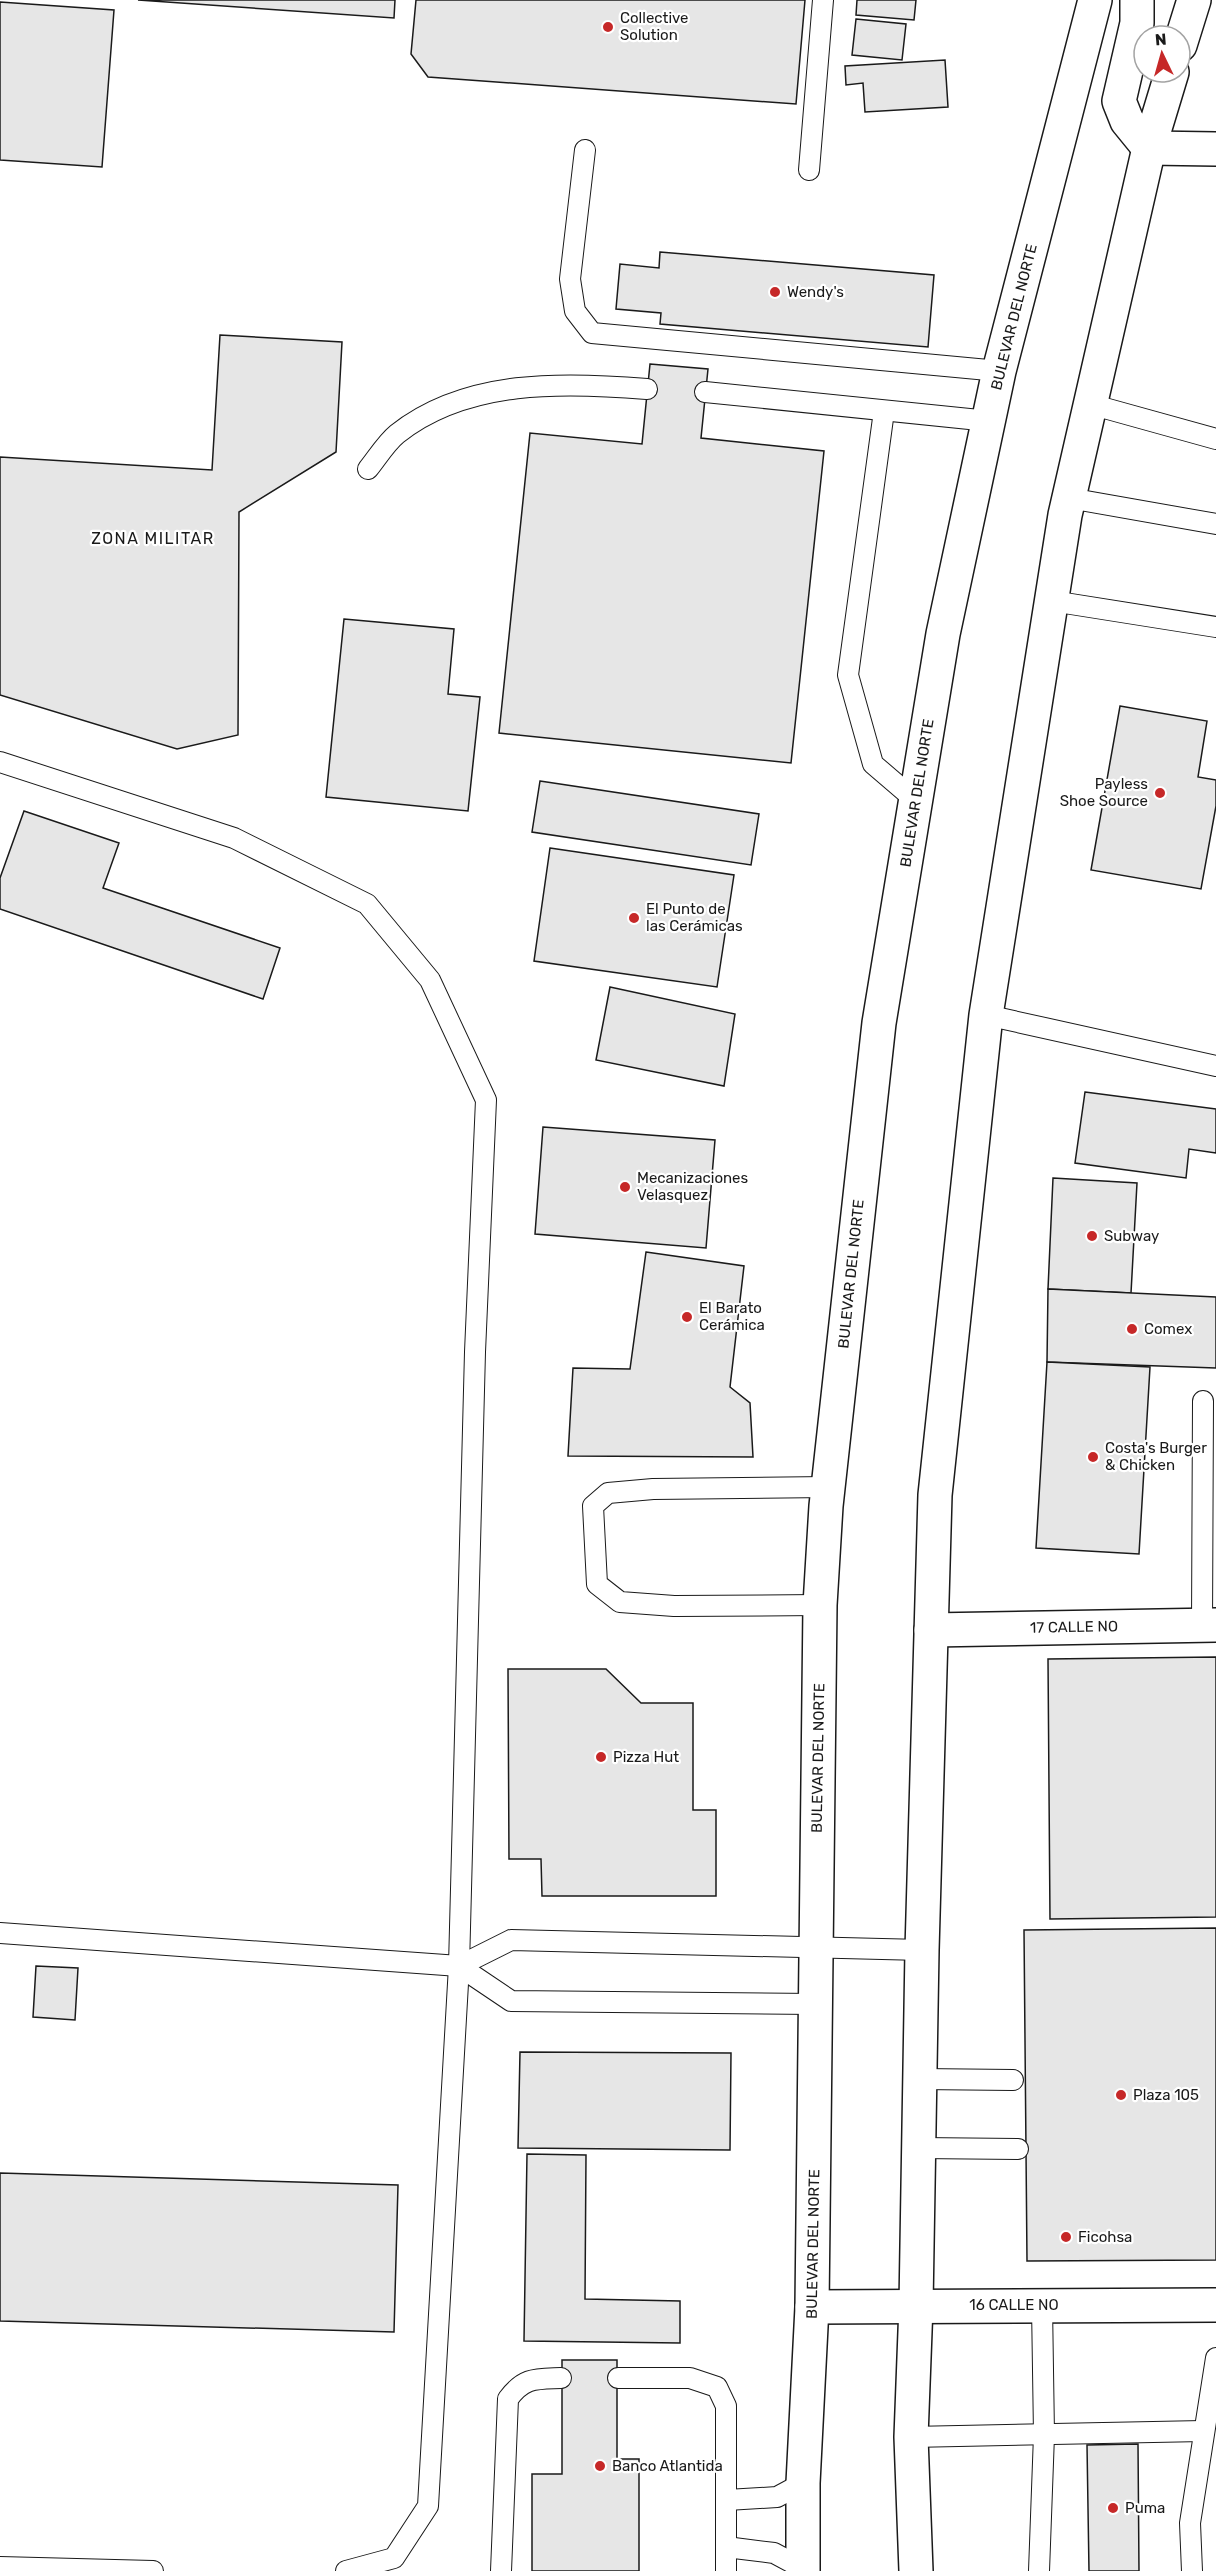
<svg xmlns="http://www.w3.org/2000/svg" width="1216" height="2571" viewBox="0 0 1216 2571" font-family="Rubik,sans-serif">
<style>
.building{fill:#e6e6e6;stroke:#1a1a1a;stroke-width:1.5}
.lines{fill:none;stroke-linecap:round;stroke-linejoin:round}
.lane-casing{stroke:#1a1a1a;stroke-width:22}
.street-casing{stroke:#1a1a1a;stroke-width:36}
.highway-casing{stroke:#1a1a1a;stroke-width:36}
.lane{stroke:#fff;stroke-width:20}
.street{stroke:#fff;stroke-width:33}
.highway{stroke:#fff;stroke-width:33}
.poi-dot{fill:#c62828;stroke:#fff;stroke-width:2}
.labels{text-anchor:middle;stroke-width:4.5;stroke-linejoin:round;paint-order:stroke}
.poi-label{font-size:15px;fill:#1a1a1a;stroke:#fff;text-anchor:start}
.street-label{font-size:15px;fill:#1a1a1a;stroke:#fff}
.neighbourhood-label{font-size:16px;letter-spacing:1.5px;fill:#1a1a1a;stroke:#fff}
</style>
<rect width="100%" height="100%" fill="#fff"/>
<g class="building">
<path d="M138,0H395L394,18Z"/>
<path d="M416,0H805L796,104L428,77L411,54Z"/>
<path d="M857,0H916L914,20L856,15Z"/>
<path d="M0,2L114,10L102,167L0,160Z"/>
<path d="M856,19L906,24L902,60L852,55Z"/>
<path d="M945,60L948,107L865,112L863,83L846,85L845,66Z"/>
<path d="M660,252L934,275L928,347L660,324L661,313L616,309L620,264L659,268Z"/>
<path d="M220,335L342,342L336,452L239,512L238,735L177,749L0,695V457L212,470Z"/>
<path d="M650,364L708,369L701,438L824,451L791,763L499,733L530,433L642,444Z"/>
<path d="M344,619L454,629L448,694L480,697L468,811L326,797Z"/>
<path d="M1120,706L1207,721L1198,777L1216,780V806L1201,889L1091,870Z"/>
<path d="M540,781L759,814L751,865L532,832Z"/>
<path d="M24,811L119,843L103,888L280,948L263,999L0,909V878Z"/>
<path d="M550,848L734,875L717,987L534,961Z"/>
<path d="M610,987L735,1014L724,1086L596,1060Z"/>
<path d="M1085,1092L1216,1109V1153L1189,1149L1186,1178L1075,1163Z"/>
<path d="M543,1127L715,1140L706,1248L535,1234Z"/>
<path d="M1053,1178L1137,1183L1131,1293L1048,1289Z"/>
<path d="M646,1252L744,1266L730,1387L750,1403L753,1457L568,1456L573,1368L630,1369Z"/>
<path d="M1048,1289L1216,1297V1368L1047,1362Z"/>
<path d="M1047,1362L1150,1367L1139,1554L1036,1548Z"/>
<path d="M1216,1657V1917L1050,1919L1048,1659Z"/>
<path d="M508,1669H606L641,1703H693V1810H716V1896H542L541,1859H509Z"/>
<path d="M1216,1928V2260L1027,2261L1024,1930Z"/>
<path d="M36,1966L78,1968L75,2020L33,2017Z"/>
<path d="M520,2052L731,2053L730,2150L518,2148Z"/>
<path d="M527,2154L586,2155L585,2299L680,2301V2343L524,2341Z"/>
<path d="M0,2173L398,2185L394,2332L0,2321Z"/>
<path d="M562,2360H617V2459H639V2571H532V2474H562Z"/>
<path d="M1138,2444L1139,2571H1089L1087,2445Z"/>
</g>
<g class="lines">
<defs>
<g id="lane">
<path d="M585,150L570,279L575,311L592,333L999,371"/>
<path d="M809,170L823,0"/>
<path d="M705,392L989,421"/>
<path d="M1090,404L1216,439"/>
<path d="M884,411L848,675L873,764L915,800"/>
<path d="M368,469C377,458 386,443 397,434C466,379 564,382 647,389"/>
<path d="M1069,498L1216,524"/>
<path d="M1052,601L1216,627"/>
<path d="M0,762L234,838L367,904L430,980L486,1100L475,1352L459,1966L428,2506L394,2558L346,2571"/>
<path d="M986,1015L1216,1066"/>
<path d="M820,1605L674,1606L620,1602L597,1584L593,1506L608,1493L653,1489L828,1487"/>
<path d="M1202,1625L1203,1401"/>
<path d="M0,1933L459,1966L511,2001L815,2004"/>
<path d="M459,1966L511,1940L922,1950"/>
<path d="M920,2079L1013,2080"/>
<path d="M919,2148L1018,2149"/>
<path d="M618,2378H690L717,2387L726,2406V2571"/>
<path d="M911,2437L1203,2431"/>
<path d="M727,2500L777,2497L803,2483"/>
<path d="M726,2547L774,2553L804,2569"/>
<path d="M0,2567L153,2571"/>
<path d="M501,2571L508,2399C524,2377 536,2379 561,2378"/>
<path d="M1039,2571L1044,2435L1042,2305"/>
<path d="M1192,2571L1190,2523L1216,2358"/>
</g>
<g id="street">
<path d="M1149,148L1216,149"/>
<path d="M931,1630L1216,1625"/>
<path d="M812,2307L1216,2305"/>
</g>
<g id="highway">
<path d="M1137,0V23L1119,101L1127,121L1149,148"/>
<path d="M1180,45L1194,0"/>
<path d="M803,2571V2483L812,2307L820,1605L826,1506L879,1023L943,634L999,371L1095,0"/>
<path d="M916,2571L911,2437L916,2305L922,1950L935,1495L986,1015L1065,515L1149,148L1172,72"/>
</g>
</defs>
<use href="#lane" class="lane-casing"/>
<use href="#street" class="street-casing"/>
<use href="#highway" class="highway-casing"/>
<use href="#lane" class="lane"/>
<use href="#street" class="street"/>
<use href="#highway" class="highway"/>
</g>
<g class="poi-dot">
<circle cx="608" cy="27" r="6"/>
<circle cx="775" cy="292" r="6"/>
<circle cx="1160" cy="793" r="6"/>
<circle cx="634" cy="918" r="6"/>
<circle cx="625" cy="1187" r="6"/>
<circle cx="1092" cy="1236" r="6"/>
<circle cx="687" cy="1317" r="6"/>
<circle cx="1132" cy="1329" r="6"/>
<circle cx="1093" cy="1457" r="6"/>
<circle cx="601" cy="1757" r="6"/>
<circle cx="1121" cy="2095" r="6"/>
<circle cx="1066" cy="2237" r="6"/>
<circle cx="600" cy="2466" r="6"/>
<circle cx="1113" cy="2508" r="6"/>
</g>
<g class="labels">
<g class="poi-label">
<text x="620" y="23">Collective<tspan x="620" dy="17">Solution</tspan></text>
<text x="787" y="297">Wendy's</text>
<text x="1148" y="789" text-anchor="end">Payless<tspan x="1148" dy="17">Shoe Source</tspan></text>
<text x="646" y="914">El Punto de<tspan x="646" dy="17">las Cerámicas</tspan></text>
<text x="637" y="1183">Mecanizaciones<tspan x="637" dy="17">Velasquez</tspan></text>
<text x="1104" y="1241">Subway</text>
<text x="699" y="1313">El Barato<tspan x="699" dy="17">Cerámica</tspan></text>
<text x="1144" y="1334">Comex</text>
<text x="1105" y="1453">Costa's Burger<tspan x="1105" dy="17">&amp; Chicken</tspan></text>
<text x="613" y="1762">Pizza Hut</text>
<text x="1133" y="2100">Plaza 105</text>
<text x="1078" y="2242">Ficohsa</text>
<text x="612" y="2471">Banco Atlantida</text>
<text x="1125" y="2513">Puma</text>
</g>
<g class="street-label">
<text transform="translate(1014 317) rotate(-76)" y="5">BULEVAR DEL NORTE</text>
<text transform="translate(917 793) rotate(-81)" y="5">BULEVAR DEL NORTE</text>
<text transform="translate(851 1274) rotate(-84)" y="5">BULEVAR DEL NORTE</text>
<text transform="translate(1074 1627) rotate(-1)" y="5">17 CALLE NO</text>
<text transform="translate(818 1758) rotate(-89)" y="5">BULEVAR DEL NORTE</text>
<text transform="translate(813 2244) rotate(-89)" y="5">BULEVAR DEL NORTE</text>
<text x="1014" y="2310">16 CALLE NO</text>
</g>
<g class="neighbourhood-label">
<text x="153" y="544">ZONA MILITAR</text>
</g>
</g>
<g transform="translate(1162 54) rotate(355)"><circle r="28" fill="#ffffff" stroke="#a3a3a3" stroke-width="1.5"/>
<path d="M0-4.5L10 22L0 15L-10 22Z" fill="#c62828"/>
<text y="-9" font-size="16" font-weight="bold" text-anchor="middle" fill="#1a1a1a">N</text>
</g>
</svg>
